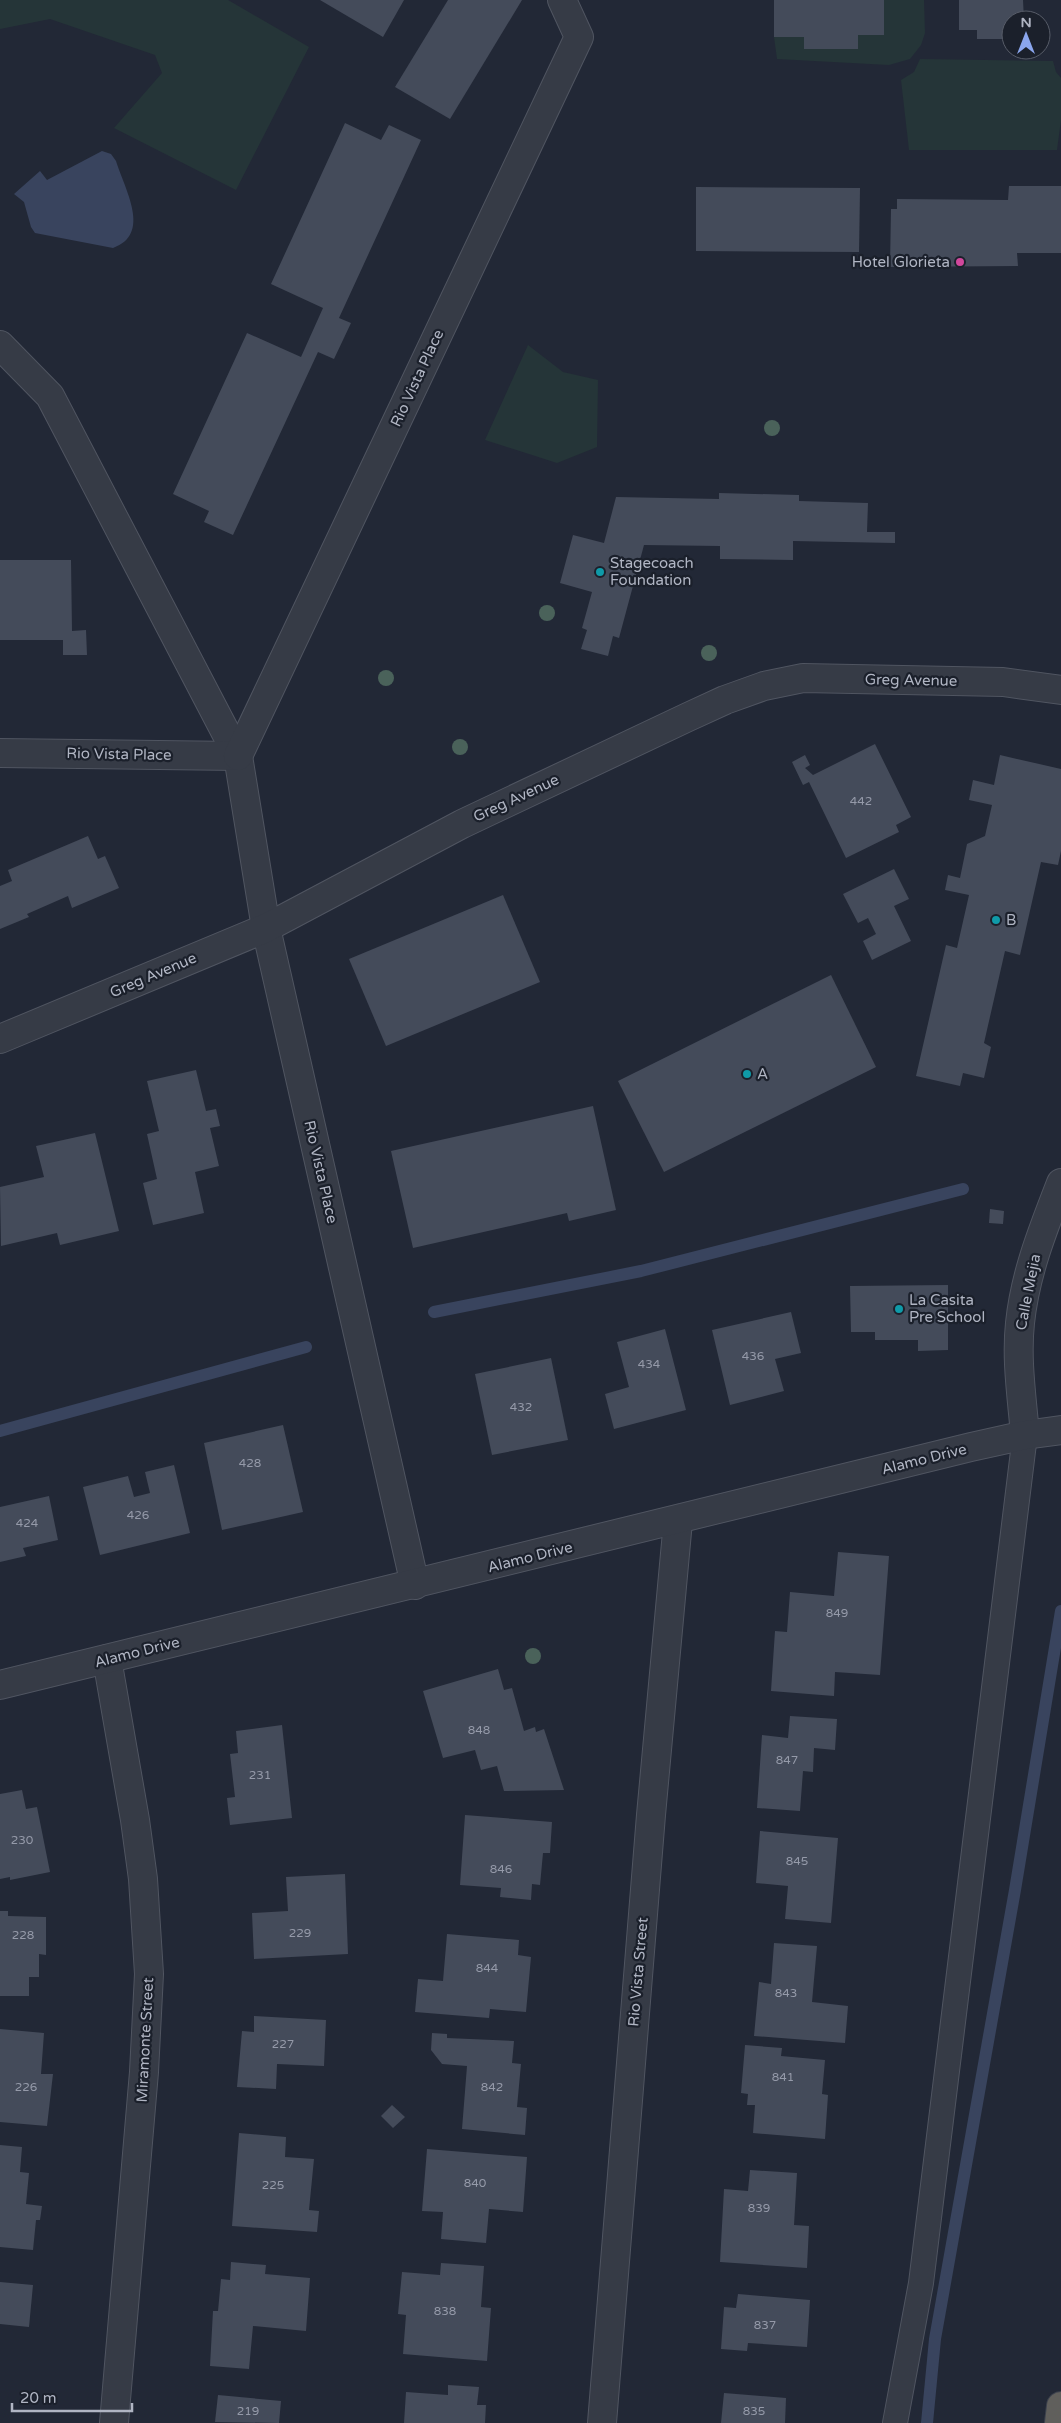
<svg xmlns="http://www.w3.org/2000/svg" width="1061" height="2423" viewBox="0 0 1061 2423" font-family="'Varela Round',sans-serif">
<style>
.green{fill:#253538}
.water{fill:#39445e}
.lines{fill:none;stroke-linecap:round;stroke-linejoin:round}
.stream{stroke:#39445e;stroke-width:12}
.building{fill:#444b5a}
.service-casing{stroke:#505561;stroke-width:26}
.minor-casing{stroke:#505561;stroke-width:30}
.tertiary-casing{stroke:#505561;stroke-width:30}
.trunk-casing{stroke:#3d424e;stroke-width:30}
.service{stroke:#363b46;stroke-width:24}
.minor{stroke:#363b46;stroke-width:28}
.tertiary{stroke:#363b46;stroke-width:28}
.trunk{stroke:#605f5c;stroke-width:28}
.tree{fill:#4a625a}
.hotel-dot{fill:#d1479c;stroke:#1b202b;stroke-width:2}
.culture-dot{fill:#0f9aa8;stroke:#1b202b;stroke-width:2}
.labels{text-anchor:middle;stroke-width:4.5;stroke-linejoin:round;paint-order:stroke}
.number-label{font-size:12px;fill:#959aa9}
.poi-label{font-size:15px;fill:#b0b5c3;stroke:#1b202b;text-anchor:start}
.street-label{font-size:15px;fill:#b0b5c3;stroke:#1b202b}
</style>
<rect width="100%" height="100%" fill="#222836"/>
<g class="green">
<path d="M0,0H228L309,47L236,190L114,128L162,73L155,55L50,19L0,29Z"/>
<path d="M884,0H924L925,33L921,45L910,59L889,65L777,59L774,37H804L805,49H858V35H884Z"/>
<path d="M920,59L1053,61L1056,72L1061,78V120L1057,150H909L901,80L914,72Z"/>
<path d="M528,345L563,372L598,380L597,447L557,463L485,440Z"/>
</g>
<path class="water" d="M102,151L111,154L116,161C125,190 152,234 113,248L35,233L31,227L24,202L14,194L40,171L47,180Z"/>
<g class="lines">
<g class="stream">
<path d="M434,1312L641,1271L963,1189"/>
<path d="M0,1431L306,1347"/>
<path d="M927,2423L935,2339L1015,1890L1061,1611"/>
</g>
</g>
<g class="building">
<path d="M320,0H404L383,37Z"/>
<path d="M448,0H522L450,119L395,87Z"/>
<path d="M774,0H884V35H858V49H804V37H774Z"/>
<path d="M959,0H1023L1024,20H1011L1009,39H977V30H959Z"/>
<path d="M345,123L381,140L389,125L421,140L339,318L351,323L334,359L318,352L233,535L204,522L209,511L173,494L247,333L301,357L323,308L271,284Z"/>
<path d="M1009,186H1061V253H1017L1018,266L890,267L891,209H897V199L1008,200Z"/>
<path d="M696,187L860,188L859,252L696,251Z"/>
<path d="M719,493L799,495V501L868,503L867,532H895V543L793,541V560L720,559V546L644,545L619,638L613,636L608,656L581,649L587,630L582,628L592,592L560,583L573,535L604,543L616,497L719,499Z"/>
<path d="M0,560H71L72,631L86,630L87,655H63V640H0Z"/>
<path d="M875,744L911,817L896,825L899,832L846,858L809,782L803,785L792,762L805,755L810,765L805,768L813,775Z"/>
<path d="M1000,755L1061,769V851L1058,865L1041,862L1020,955L1005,951L984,1043L991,1047L984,1078L963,1073L960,1086L916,1076L946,945L957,948L969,895L945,890L948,875L960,878L967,844L985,836L992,805L969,800L973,780L994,785Z"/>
<path d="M88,836L98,859L105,856L119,888L72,908L68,896L27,914L29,917L0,929V886L12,881L8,870Z"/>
<path d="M894,869L909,899L894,906L911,941L872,960L863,941L876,934L868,918L858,923L843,894Z"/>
<path d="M503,895L540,982L386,1046L349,959Z"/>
<path d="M831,975L876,1067L664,1172L618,1081Z"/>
<path d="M196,1070L206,1111L216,1109L220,1126L210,1128L219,1166L195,1172L204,1213L153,1225L143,1183L157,1179L147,1134L159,1131L147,1081Z"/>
<path d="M593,1106L616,1210L569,1221L567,1213L413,1248L391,1151Z"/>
<path d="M95,1133L119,1231L60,1245L57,1233L1,1246L0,1187L44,1177L36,1146Z"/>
<path d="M990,1209L1004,1211L1003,1224L989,1223Z"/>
<path d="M948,1285V1350L918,1351V1340H875V1332H851L850,1286Z"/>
<path d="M791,1312L801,1353L775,1359L784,1391L730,1405L712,1330Z"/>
<path d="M665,1329L686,1410L614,1429L605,1394L629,1387L617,1342Z"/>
<path d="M551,1358L568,1440L492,1455L475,1374Z"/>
<path d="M283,1425L303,1512L222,1530L204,1443Z"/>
<path d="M174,1465L190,1533L100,1555L83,1487L128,1476L134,1497L150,1493L145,1472Z"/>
<path d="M49,1496L58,1540L23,1548L26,1556L0,1562V1507Z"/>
<path d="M838,1552L889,1556L880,1675L835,1672L834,1696L771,1691L775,1631L787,1632L790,1592L834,1596Z"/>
<path d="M498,1669L504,1690L512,1688L524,1731L535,1727L536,1732L544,1729L564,1790L504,1791L497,1766L481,1770L475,1750L443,1758L423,1691Z"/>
<path d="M790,1716L837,1719L835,1750L814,1748L813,1772L803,1771L800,1811L757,1808L762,1735L788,1738Z"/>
<path d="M282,1725L292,1818L230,1825L227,1798L235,1797L230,1754L238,1753L236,1731Z"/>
<path d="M22,1790L26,1809L37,1807L50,1872L10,1880V1877L0,1879V1794Z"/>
<path d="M465,1815L552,1822L550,1853H543L540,1885L532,1884L531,1900L500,1897L501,1888L460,1885Z"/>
<path d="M760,1831L838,1838L831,1923L785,1919L788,1886L756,1883Z"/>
<path d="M345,1874L348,1954L254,1959L252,1913L288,1911L286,1877Z"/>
<path d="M0,1911H8V1916L46,1917V1955L39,1954V1977H29V1996H0Z"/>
<path d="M447,1934L519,1940L518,1955L531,1957L526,2012L490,2009L489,2018L415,2012L418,1979L443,1981Z"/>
<path d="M774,1943L817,1946L812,2002L848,2006L845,2043L754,2036L759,1982L771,1984Z"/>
<path d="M254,2016L326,2020L324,2066L277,2064L276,2089L237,2087L242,2031L254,2032Z"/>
<path d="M0,2029L44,2033L41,2074H53L47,2126L0,2122Z"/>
<path d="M432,2033L447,2034V2038L514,2041L512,2063L521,2064L517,2107L527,2108L525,2135L462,2129L467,2066L442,2064L431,2050Z"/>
<path d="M745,2045L782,2048L781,2056L825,2060L822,2094L828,2095L825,2139L753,2133L755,2105H747L748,2094L741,2093Z"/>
<path d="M392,2105L405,2117L393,2128L381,2116Z"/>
<path d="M239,2133L286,2137L285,2157L314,2159L309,2210L319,2211L317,2232L232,2226Z"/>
<path d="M0,2145L22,2147L20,2172L29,2173L26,2204L42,2206L40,2220H36L33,2250L0,2247Z"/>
<path d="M427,2149L527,2157L523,2212L489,2209L486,2243L441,2239L443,2212L422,2211Z"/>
<path d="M750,2170L797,2173L794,2225L809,2226L807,2268L720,2262L724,2189L748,2191Z"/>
<path d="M231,2262L266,2265L265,2274L310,2278L306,2331L253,2326L249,2369L210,2366L213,2311H218L221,2279L230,2280Z"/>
<path d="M441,2263L484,2266L481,2307L491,2308L487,2361L403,2354L406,2315L398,2314L402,2272L440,2275Z"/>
<path d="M0,2282L33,2285L29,2327L0,2324Z"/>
<path d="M738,2294L810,2300L807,2347L748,2343L747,2351L721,2349L724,2307L736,2308Z"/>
<path d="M448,2385L479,2387L477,2405H486L485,2423H404L406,2392L448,2395Z"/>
<path d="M724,2393L786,2398L785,2423H721Z"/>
<path d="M218,2395L281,2401L279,2423L215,2422Z"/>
</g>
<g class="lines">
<defs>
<path id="service" d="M895,2423L921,2283L1025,1435"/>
<g id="minor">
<path d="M0,345L50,396L238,756L266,928L415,1585"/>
<path d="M0,753L238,756"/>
<path d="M238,756L579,37L562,0"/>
<path d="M0,1039L266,928L462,824L688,717L725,700L764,686L803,678L1003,682L1061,690"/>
<path d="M1025,1435C1022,1398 1016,1360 1020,1323C1025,1274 1043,1229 1061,1183"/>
<path d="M107,1659L135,1820L143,1879L149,1974L144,2072L114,2423"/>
<path d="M602,2423L651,1815L678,1521"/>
</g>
<path id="tertiary" d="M0,1685L971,1447L1025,1435L1061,1430"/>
<path id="trunk" d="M1059,2423L1061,2406"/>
</defs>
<use href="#service" class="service-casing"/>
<use href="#minor" class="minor-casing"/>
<use href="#tertiary" class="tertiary-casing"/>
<use href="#trunk" class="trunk-casing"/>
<use href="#service" class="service"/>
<use href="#minor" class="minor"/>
<use href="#tertiary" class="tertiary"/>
<use href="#trunk" class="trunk"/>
</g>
<g class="tree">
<circle cx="772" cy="428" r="8"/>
<circle cx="547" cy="613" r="8"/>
<circle cx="709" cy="653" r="8"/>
<circle cx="386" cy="678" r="8"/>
<circle cx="460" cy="747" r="8"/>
<circle cx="533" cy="1656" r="8"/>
</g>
<circle class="hotel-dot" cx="960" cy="262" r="5"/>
<g class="culture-dot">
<circle cx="600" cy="572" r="5"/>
<circle cx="996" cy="920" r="5"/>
<circle cx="747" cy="1074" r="5"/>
<circle cx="899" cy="1309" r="5"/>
</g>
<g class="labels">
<g class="number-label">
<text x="861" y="805">442</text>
<text x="753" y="1360">436</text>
<text x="649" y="1368">434</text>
<text x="521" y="1411">432</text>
<text x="250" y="1467">428</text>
<text x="138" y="1519">426</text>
<text x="27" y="1527">424</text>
<text x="837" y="1617">849</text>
<text x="479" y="1734">848</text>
<text x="787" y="1764">847</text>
<text x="260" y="1779">231</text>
<text x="22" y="1844">230</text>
<text x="797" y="1865">845</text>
<text x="501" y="1873">846</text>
<text x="300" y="1937">229</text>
<text x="23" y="1939">228</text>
<text x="487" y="1972">844</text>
<text x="786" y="1997">843</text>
<text x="283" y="2048">227</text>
<text x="783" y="2081">841</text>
<text x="26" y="2091">226</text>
<text x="492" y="2091">842</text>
<text x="475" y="2187">840</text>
<text x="273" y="2189">225</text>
<text x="759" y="2212">839</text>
<text x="445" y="2315">838</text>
<text x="765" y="2329">837</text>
<text x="248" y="2415">219</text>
<text x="754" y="2415">835</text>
</g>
<g class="poi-label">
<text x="950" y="267" text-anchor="end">Hotel Glorieta</text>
<text x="610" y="568">Stagecoach<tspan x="610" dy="17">Foundation</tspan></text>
<text x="1006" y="925">B</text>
<text x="757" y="1079">A</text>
<text x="909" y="1305">La Casita<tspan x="909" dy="17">Pre School</tspan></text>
</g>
<g class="street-label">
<text transform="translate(417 378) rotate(-65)" y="5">Rio Vista Place</text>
<text transform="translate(911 680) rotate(1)" y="5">Greg Avenue</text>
<text transform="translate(119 754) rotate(1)" y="5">Rio Vista Place</text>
<text transform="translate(516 798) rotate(-25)" y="5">Greg Avenue</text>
<text transform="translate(153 975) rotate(-23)" y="5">Greg Avenue</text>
<text transform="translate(321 1172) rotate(77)" y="5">Rio Vista Place</text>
<text transform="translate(1028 1292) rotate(-79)" y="5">Calle Mejia</text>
<text transform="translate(924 1459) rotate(-14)" y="5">Alamo Drive</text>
<text transform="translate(530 1557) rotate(-14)" y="5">Alamo Drive</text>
<text transform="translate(137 1652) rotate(-14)" y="5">Alamo Drive</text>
<text transform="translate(638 1972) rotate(-85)" y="5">Rio Vista Street</text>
<text transform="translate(145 2040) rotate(-87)" y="5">Miramonte Street</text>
</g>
</g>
<g transform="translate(1026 35)"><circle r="24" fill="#1b202b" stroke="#575c68"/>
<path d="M0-4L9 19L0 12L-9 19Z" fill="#8ba6ed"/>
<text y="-8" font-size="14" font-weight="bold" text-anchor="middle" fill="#b0b5c3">N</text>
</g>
<path d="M12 2403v8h120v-8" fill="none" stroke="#b0b5c3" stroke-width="2.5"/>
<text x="20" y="2403" font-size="15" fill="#b0b5c3" stroke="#1b202b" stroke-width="4" paint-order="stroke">20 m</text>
</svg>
